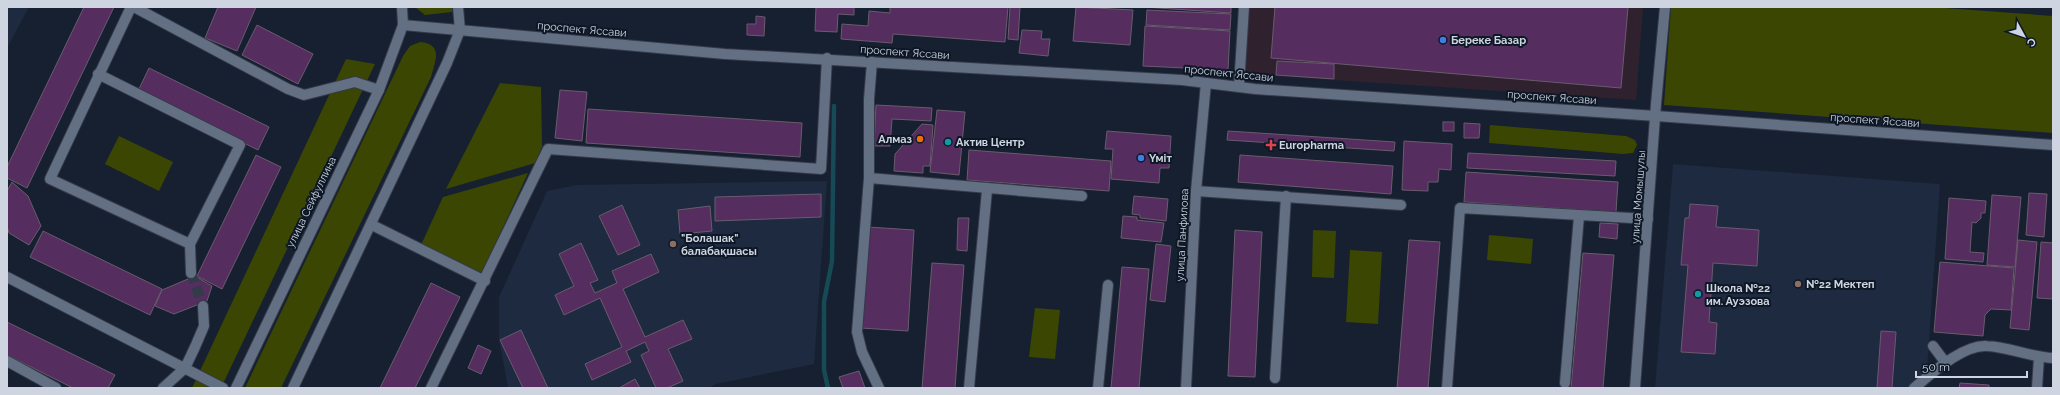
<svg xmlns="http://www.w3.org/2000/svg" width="2060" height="395" viewBox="0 0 2060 395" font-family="Raleway,sans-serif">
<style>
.commercial{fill:#2f222e}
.built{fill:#1d2a3f}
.green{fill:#3b4603}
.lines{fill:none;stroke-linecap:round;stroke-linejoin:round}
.stream{stroke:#164a54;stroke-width:4.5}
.building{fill:#552d5e;stroke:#6a5b6e}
.minor-tunnel{stroke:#323b4a;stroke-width:10;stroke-dasharray:10 5;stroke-linecap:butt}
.minor-casing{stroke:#343a48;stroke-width:12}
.secondary-casing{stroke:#343a48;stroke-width:12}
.minor{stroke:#636f83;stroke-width:10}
.secondary{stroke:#636f83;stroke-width:10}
.shop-dot{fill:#3f7fe0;stroke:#0d1726;stroke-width:1.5}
.food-dot{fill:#e8710a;stroke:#0d1726;stroke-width:1.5}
.culture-dot{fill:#0f9aa8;stroke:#0d1726;stroke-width:1.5}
.health-dot{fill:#e0444e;stroke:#0d1726;stroke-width:1.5}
.education-dot{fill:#8d6e63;stroke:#0d1726;stroke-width:1.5}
.labels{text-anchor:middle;stroke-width:4;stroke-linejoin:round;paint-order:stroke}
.street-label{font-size:11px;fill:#ced5e0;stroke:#0d1726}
.poi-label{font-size:11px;font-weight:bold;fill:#ced5e0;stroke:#0d1726;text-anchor:start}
</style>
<rect width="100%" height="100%" fill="#162030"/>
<path class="commercial" d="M1248,7H1643L1636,100L1243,74Z"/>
<g class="built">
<path d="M7,7H29L7,48Z"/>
<path d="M1673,164L1940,184L1926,384L1921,388H1655Z"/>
<path d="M827,181L814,364L716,384L709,388H508L499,339V297L547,191L576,185Z"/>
</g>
<g class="green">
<path d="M415,7H452V12L425,15Z"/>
<path d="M1671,7H1931L2053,16V133L1664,105Z"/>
<path d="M420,42C444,44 435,62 431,77L281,388H245L403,56L410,46Z"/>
<path d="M346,59L375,64L221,388H192Z"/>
<path d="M500,83L541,87L542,147L535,163L446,189Z"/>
<path d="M1490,125L1626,136L1635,140L1637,145L1633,153L1623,154L1489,143Z"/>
<path d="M119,136L173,162L159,191L105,164Z"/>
<path d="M528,173L482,273L421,245L443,197Z"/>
<path d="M1313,230L1336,231L1334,278L1312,277Z"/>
<path d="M1489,235L1533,239L1531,264L1487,260Z"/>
<path d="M1350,250L1382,252L1378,324L1346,322Z"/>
<path d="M1035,308L1060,310L1055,359L1029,357Z"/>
</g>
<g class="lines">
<path class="stream" d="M828,388L824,370V302L832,261L834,106"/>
</g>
<g class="building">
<path d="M84,7H114L27,188L7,178V167Z"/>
<path d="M218,7H256L237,51L205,38Z"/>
<path d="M816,7H854V15L838,14L837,32L815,31Z"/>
<path d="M890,7H1008L1005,42L893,34L892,43L841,39L842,24L868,26L869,11L890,13Z"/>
<path d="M1010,7H1020L1018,40L1008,39Z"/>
<path d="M1076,7L1133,10L1130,45L1073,41Z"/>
<path d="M1144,7H1231V13Z"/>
<path d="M1275,7H1628L1621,88L1271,58Z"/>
<path d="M1147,10L1231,14L1230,30L1146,25Z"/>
<path d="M756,16L765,17L764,36L747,35V24H756Z"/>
<path d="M257,25L313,54L298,84L242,55Z"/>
<path d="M1145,26L1230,31L1228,70L1143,66Z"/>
<path d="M1022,30L1042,31L1041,39H1050L1048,56L1019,53Z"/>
<path d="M1277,61L1334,64V79L1276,75Z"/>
<path d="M149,68L269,127L258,150L138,91Z"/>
<path d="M560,90L587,92L582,141L555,138Z"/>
<path d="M876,105L932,108L931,121L892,119L890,146H874Z"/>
<path d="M588,109L802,123L800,157L586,143Z"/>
<path d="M937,110L965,112L959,175L930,172Z"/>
<rect x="1443" y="122" width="11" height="9"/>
<path d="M1464,123L1480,124L1479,138H1464Z"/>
<path d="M922,124L933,125L930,166H923V173L894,171L895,154Z"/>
<path d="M1107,131L1171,136L1169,168H1160L1159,183L1111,179L1113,149H1105Z"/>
<path d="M1228,131L1395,142L1394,151L1227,140Z"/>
<path d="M1404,141L1452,144L1451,170L1439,169L1438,182H1428V191L1402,190Z"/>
<path d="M969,150L1111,161L1109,191L967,180Z"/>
<path d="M1468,153L1616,161L1615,176L1467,168Z"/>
<path d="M256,155L281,167L222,289L197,276Z"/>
<path d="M1240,155L1393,166L1391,194L1238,182Z"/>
<path d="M1466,172L1618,182L1616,212L1464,202Z"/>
<path d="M12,182L28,196L41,226L29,245L9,233L7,226V191Z"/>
<path d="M2029,193L2047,194L2044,237L2026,235Z"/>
<path d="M821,194V217L715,221V197Z"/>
<path d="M1992,195L2021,197L2015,267L1987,265Z"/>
<path d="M1134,196L1168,199L1166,221L1140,218V215L1132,214Z"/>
<path d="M1949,198L1986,201L1985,213H1981V218L1976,223L1972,222L1970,252L1984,253L1983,262L1945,259Z"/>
<path d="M1690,204L1718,206L1716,227L1759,230L1757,266L1713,263L1709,322L1717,323L1715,354L1681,352L1688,265H1681L1685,218H1689Z"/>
<path d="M622,205L640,245L618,255L599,216Z"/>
<path d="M710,206L712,231L680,234L678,210Z"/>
<path d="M1123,216L1137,217V220L1164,223L1161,242L1121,238Z"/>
<path d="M958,218H969L967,251L957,250Z"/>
<path d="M1600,223L1618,224L1617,239L1599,237Z"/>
<path d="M868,227L914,230L908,331L861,328Z"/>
<path d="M1235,230L1262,232L1255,377L1228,376Z"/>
<path d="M43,231L162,289L150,315L30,257Z"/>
<path d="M1409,240L1440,242L1428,388H1397Z"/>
<path d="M2018,240L2037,242L2029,330L2010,328Z"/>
<path d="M2041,242L2053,243V299L2037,298Z"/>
<path d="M581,243L598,280L590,283L595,293L617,283L612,271L651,254L659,272L623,289L645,337L683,320L692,339L668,349L683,381L667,388H656L641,355L649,351L645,342L626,351L631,362L592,380L585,364L622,347L600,298L564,315L555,295L574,286L559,254Z"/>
<path d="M1156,244L1171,246L1165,302L1150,300Z"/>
<path d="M1583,253L1614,255L1603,388H1571Z"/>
<path d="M1940,262L2014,268L2011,310L1991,309L1985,315L1983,336L1934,332Z"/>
<path d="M932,263L964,265L955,388H922Z"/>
<path d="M1122,267L1149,269L1139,388H1111Z"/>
<path d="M195,276L212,286L207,301L174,314L155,306L162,290Z"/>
<path d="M431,283L460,297L415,388H380Z"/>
<path d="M7,322L115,375L108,388H73L7,355Z"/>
<path d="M521,330L548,388H523L500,340Z"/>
<path d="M1881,331L1896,332L1892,388H1877Z"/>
<path d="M478,345L491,351L481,374L468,368Z"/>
<path d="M859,371L865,388H843L839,377Z"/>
<path d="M635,379L640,388H619Z"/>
<path d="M1960,383L1989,385V388H1959Z"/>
</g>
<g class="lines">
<path class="minor-tunnel" d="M191,273L203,306"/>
<defs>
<g id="minor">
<path d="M131,7L50,179L190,244"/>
<path d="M134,7L288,89L304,95L355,82L379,90"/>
<path d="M403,25L725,54L1182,80L1255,89L1656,116L2053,145"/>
<path d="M872,62L869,99V178L857,332L862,352L879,388"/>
<path d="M98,74L240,145L190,244L191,273"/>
<path d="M1239,86L1244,7"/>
<path d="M869,178L1082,196"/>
<path d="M1196,191L1401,205"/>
<path d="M372,225L485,281"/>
<path d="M7,277L223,388"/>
<path d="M1933,346L1945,362"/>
<path d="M7,361L56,388"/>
<path d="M1275,378L1286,196"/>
<path d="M1565,383L1579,216"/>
<path d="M163,388L185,368L195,347L204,326L203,306"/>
<path d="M431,388L548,149L821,169L827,58"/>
<path d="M969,388L987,190"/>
<path d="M1098,388L1108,285"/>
<path d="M1186,388L1196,191L1206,83"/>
<path d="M1447,388L1460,208L1648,219"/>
<path d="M1635,388L1656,104L1665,7"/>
<path d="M1914,388C1931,374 1963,344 1987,346C2009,347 2030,357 2053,358"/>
<path d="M2037,388L2039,357"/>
</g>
<g id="secondary">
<path d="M236,388L379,90L403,25L402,7"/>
<path d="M293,388L447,63L460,30L458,7"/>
</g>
</defs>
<use href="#minor" class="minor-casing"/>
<use href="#secondary" class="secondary-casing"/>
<use href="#minor" class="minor"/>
<use href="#secondary" class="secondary"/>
</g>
<g class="shop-dot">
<circle cx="1443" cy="40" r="4"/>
<circle cx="1141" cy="158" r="4"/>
</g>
<circle class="food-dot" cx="920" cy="139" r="4"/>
<g class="culture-dot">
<circle cx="948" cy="142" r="4"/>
<circle cx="1698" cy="294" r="4"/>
</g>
<path class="health-dot" d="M1269 139h4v4h4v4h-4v4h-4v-4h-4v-4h4z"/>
<g class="education-dot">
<circle cx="673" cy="244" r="4"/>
<circle cx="1798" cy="284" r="4"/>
</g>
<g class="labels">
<g class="street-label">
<text transform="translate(582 29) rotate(5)" y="4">проспект Яссави</text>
<text transform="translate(905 52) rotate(4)" y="4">проспект Яссави</text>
<text transform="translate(1229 73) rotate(6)" y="4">проспект Яссави</text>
<text transform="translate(1552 97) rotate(4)" y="4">проспект Яссави</text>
<text transform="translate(1875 120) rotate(4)" y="4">проспект Яссави</text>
<text transform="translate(1638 197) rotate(-86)" y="4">улица Момышулы</text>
<text transform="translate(311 202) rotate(-64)" y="4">улица Сейфуллина</text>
<text transform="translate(1182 235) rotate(-87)" y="4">улица Панфилова</text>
</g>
<g class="poi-label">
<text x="1451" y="44">Береке Базар</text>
<text x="912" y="143" text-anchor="end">Алмаз</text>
<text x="956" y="146">Актив Центр</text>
<text x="1279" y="149">Europharma</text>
<text x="1149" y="162">Үміт</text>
<text x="681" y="242">"Болашак"<tspan x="681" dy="13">балабақшасы</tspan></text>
<text x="1806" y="288">№22 Мектеп</text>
<text x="1706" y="292">Школа №22<tspan x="1706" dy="13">им. Ауэзова</tspan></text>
</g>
</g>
<rect width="2060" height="395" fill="none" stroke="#ced5e0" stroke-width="16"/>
<g transform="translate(2024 36) rotate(130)" stroke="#0d1726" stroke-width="3" paint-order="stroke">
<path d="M0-3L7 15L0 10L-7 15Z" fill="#ced5e0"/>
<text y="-6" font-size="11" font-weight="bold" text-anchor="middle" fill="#ced5e0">С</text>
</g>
<path d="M1916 371v6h111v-6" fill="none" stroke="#ced5e0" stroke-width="2"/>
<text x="1922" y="371" font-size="12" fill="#ced5e0" stroke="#0d1726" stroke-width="3" paint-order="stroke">50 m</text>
</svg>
